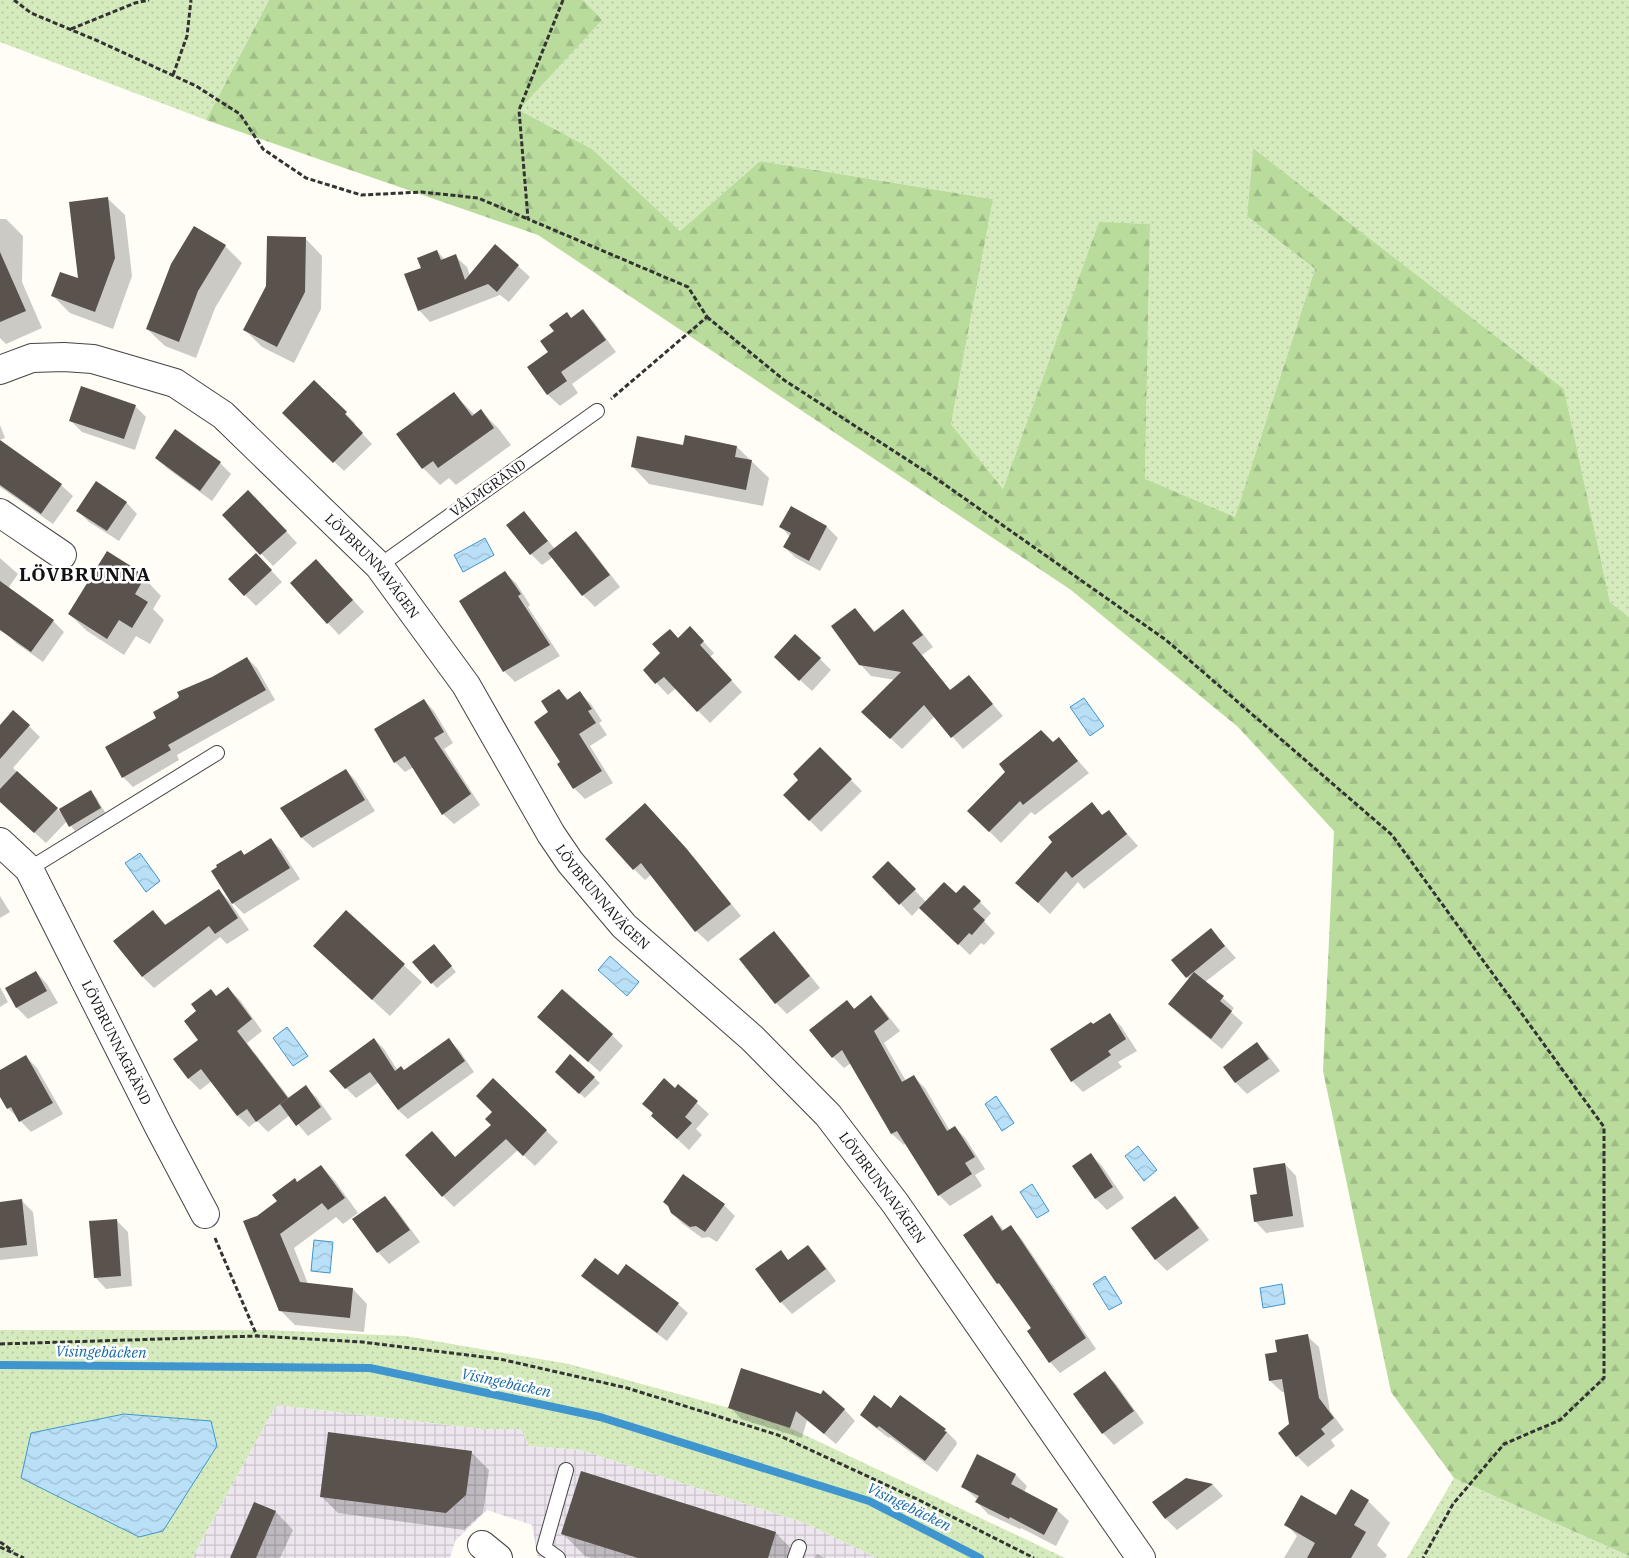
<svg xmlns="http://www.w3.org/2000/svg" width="1629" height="1558" viewBox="0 0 1629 1558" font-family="'IBM Plex Serif',serif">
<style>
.industrial{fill:url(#industrial-grid)}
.grass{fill:url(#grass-dots)}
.forest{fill:url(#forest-firs)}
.water{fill:url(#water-waves);stroke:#3f96cf}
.shadow{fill:#0003}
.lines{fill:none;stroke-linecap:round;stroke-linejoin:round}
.stream{stroke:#3f96cf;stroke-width:8}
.building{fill:#5a524d}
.service-casing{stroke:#444;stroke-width:16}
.minor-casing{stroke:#444;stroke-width:30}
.path{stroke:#333;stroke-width:3;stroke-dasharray:5 2.5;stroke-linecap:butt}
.service{stroke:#fff;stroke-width:14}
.minor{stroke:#fff;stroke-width:28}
.labels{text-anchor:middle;stroke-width:5;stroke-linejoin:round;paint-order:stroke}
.street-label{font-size:14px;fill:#111;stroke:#fff}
.water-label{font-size:15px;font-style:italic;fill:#1768a6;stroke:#fff}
.district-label{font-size:19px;font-weight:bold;letter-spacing:1px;fill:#111;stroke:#fff}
</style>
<defs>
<pattern id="industrial-grid" width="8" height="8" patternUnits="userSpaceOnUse" patternTransform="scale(1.25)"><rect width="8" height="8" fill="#eee6ef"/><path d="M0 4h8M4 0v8" fill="none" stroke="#cbc4cc"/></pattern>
<pattern id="grass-dots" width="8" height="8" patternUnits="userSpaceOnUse" patternTransform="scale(1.25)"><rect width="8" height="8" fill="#d5ebbd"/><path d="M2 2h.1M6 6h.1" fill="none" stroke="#b6c8a1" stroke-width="1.8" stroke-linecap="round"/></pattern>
<pattern id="forest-firs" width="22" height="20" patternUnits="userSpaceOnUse" patternTransform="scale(1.25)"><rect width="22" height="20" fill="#b9dc9c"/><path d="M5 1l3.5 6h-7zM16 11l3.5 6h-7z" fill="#9ebc85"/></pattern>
<pattern id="water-waves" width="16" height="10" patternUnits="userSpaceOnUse" patternTransform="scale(1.25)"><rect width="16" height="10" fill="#b9e0f7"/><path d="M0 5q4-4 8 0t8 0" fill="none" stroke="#9ebfd3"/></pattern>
</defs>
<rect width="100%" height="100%" fill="#fffdf5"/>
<path class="industrial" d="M276,1405L483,1429H521L529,1446L581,1450L805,1523L877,1558H538L532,1525L487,1510L455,1541L450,1558H192Z"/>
<g class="grass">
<path d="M0,0H269L206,120L0,42Z"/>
<path d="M583,0H1629V617L1610,602L1564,389L1253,148L1247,216L1315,269L1235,517L1145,480L1150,224L1099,223L1003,489L951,424L993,199L760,161L680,231L592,149L519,110L601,20Z"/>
<path d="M0,1330H265L405,1336L569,1364L729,1408L790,1428L1065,1558H877L805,1523L581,1450L529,1446L521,1429H483L276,1405L192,1558H0Z"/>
<path d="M1454,1478L1629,1556V1558H1407Z"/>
</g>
<path class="forest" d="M269,0H583L602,20L519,110L592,149L680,231L760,161L993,199L951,424L1003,489L1099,222L1150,224L1145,479L1235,517L1315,269L1247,216L1253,148L1564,389L1610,602L1629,617V1556L1454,1478L1391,1392L1323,1071L1334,831L1238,727L1071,590L538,235L206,120Z"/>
<g class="water">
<path d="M485,538L494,555L463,572L454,555Z"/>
<path d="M1084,698L1104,726L1090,736L1070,707Z"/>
<path d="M140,853L160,881L146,892L125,863Z"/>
<path d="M610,956L639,982L627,996L598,970Z"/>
<path d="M287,1027L308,1056L293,1066L273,1038Z"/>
<path d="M996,1096L1014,1123L1002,1131L985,1104Z"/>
<path d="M1138,1146L1157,1170L1144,1181L1125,1156Z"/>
<path d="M1032,1184L1049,1211L1037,1218L1020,1192Z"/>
<path d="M314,1240L333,1242L330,1273L311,1271Z"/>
<path d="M1105,1276L1122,1303L1109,1310L1093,1284Z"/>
<path d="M1282,1284L1285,1304L1263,1308L1260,1288Z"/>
<path d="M124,1414L211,1421L217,1446L163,1531L139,1537L21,1478L31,1433Z"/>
</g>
<g class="shadow">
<path d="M107,198L125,215L132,276L113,329L70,313L53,296L80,280Z"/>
<path d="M0,219H6L23,236L22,282L42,328L6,344L0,338Z"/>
<path d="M194,227L225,246L242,263L215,308L196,358L165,346L147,329Z"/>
<path d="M305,238L322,256L321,309L294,363L262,347L245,330Z"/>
<path d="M437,251L445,260L455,256L467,267L470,276L518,266L530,277L509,302L500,295L430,322L419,310L423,268Z"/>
<path d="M583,311L594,322L616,352L572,384L578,393L560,406L548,395L529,368L549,352L555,331L567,314L572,319Z"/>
<path d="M314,382L355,423L354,425L372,444L344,471L283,413Z"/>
<path d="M454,394L475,415L481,411L498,428L511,445L456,485L449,478L440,485L423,468Z"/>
<path d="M135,406L146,417L135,450L82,432L70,420Z"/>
<path d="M0,425L5,438L0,440Z"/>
<path d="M0,442L61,485L73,496L53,524L0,487Z"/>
<path d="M684,447H737L769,478L763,506L649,484L632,466Z"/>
<path d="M156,458L220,463L231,474L212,501L168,469Z"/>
<path d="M126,502L137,514L119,541L89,522L78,511Z"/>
<path d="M260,503L297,543L273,566L224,515Z"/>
<path d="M524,512L555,549L576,533L587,544L620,587L595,607L583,595L553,557L542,565L531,554Z"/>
<path d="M781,527H827L838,538L820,571L796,558L784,547L790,537Z"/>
<path d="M0,558L18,574L0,600Z"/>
<path d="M267,566L282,582L256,606L245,595Z"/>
<path d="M328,572L364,612L339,635L291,583Z"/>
<path d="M505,573L516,583L530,605L528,607L560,656L515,682L504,671Z"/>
<path d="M144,578L161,596L153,609L164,620L150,644L136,636L124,655L87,631L69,614Z"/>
<path d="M855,609L875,632L903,611L914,622L933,647L922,655L951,691L969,677L1003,716L963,749L935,716L902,749L863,712L895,680L871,676L860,664Z"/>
<path d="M53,621L64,632L43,662L16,643L5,632Z"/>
<path d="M678,639H701L714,653L710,657L742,692L710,723L676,688L668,695L644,670Z"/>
<path d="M247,658L257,668L275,700L177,755L179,760L133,787L123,777L158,718L212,678Z"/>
<path d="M820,659L831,670L812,691L787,668Z"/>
<path d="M559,690L569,700L580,693L591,704L602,721L599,723L607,735L590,746L613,783L585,799L574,788L550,712Z"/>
<path d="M424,700L434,711L453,743L444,749L480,805L454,824L443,814L414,767L405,772L395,762Z"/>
<path d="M29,726L40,737L13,768L59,811L91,792L96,797L106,814L75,831L67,821L46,843L0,801V727Z"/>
<path d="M1059,739L1089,773L1035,815L1031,812L1001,843L969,811Z"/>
<path d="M820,749L862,791L821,832L785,795L800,780Z"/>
<path d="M346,770L356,781L375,811L313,848L302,838L282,808Z"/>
<path d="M1092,804L1103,816L1108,812L1138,846L1084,889L1078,882L1050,914L1017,883Z"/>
<path d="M656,816L697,861L741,916L708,942L696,931L652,874L645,880L634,869Z"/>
<path d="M271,839L282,851L300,879L244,914L233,903L241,851L245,855Z"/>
<path d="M888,863L926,902L956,895L964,886L991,913L984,921L995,933L984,945L981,943L970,955L920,907L912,916L874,877Z"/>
<path d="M219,890L230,902L249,930L227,944L220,937L154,988L143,977L115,941L153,911L166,925Z"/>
<path d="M0,896L10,912L0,918Z"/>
<path d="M346,912L422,982L390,1016L332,963Z"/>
<path d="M1211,930L1236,958L1205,982L1234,1008L1231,1012L1243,1023L1222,1049L1181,1016L1170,1004L1190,980L1187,977Z"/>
<path d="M774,933L785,944L820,988L787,1014L776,1003Z"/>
<path d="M439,951L456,972L437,988L432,983Z"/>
<path d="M36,972L47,984L58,1003L28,1019L17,1008L6,988Z"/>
<path d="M0,987L8,1002L0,1007Z"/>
<path d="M228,989L240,1000L262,1031L247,1043L290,1099L306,1087L317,1098L332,1119L308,1136L290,1115L268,1132L257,1121L249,1127L238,1116L212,1081L200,1090L188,1078L199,1040L198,1012L211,990L217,997Z"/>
<path d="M871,997L882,1008L900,1031L884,1043L906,1081L914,1077L925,1088L950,1131L955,1127L966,1139L985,1169L975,1175L982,1186L950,1206L939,1195L906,1143L904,1145L892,1134L851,1063L844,1068L833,1057L847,1002L855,1009Z"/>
<path d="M1109,1015L1121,1026L1137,1051L1118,1062L1122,1067L1083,1092L1072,1081Z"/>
<path d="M550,1028L612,1035L623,1046L600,1072Z"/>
<path d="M374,1039L384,1049L398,1071H405L449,1040L459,1050L474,1072L408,1119L398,1110L379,1082L356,1098L346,1088Z"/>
<path d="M1257,1044L1268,1055L1280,1071L1247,1094L1236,1083L1225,1067Z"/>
<path d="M570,1056L600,1083L585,1098L561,1077Z"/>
<path d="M26,1057L37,1068L63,1114L31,1132L8,1108L0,1094V1071Z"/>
<path d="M493,1080L558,1142L535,1166L518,1150L454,1207L443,1196L492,1125Z"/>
<path d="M678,1086L709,1114L696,1129L702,1135L689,1150L652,1116Z"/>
<path d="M1091,1155L1102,1166L1124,1198L1107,1210L1096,1199L1074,1166Z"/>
<path d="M1285,1164L1296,1176L1304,1227L1266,1233L1255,1221L1259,1195Z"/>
<path d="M321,1166L335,1181L358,1213L343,1224L336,1217L294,1248L308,1284L353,1289L367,1304L364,1332L295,1325L280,1310L257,1217L279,1202L298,1183Z"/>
<path d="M385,1197L396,1209L420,1242L389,1264L378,1252Z"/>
<path d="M1175,1197L1186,1209L1209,1240L1167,1271L1156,1260L1133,1228Z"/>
<path d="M22,1201L33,1212L38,1256L0,1260V1203Z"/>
<path d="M724,1205L735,1216L717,1242L709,1237L702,1238L683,1224L672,1213Z"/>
<path d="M992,1217L1005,1231L1011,1227L1021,1238L1096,1349L1060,1373L1050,1362L1032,1329L1008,1294L998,1283Z"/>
<path d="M116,1220L128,1232L132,1286L106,1289L95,1277Z"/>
<path d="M808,1246L819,1258L836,1281L792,1314L781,1302L780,1252L789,1261Z"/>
<path d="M583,1276L618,1277L678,1304L688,1313L667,1341L592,1285Z"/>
<path d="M1307,1336L1319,1347L1330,1411L1344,1430L1331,1440L1335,1446L1308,1467L1297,1456L1285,1392H1282L1270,1381L1266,1355L1279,1353Z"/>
<path d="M1105,1373L1116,1384L1144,1423L1114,1445L1103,1433L1075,1395Z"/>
<path d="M730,1407L844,1409L855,1421L836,1444L807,1420L802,1438L741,1419Z"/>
<path d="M892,1409L945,1430L956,1441L957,1444L937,1472L890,1437L889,1438L873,1426L861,1415Z"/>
<path d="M471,1452L489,1470L483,1513L464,1530L338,1513L321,1496Z"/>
<path d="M1016,1475L1027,1486L1024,1492L1057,1510L1069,1521L1056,1546L1021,1528L1020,1529L988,1514L977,1502L978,1500L962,1486Z"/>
<path d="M1186,1480L1213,1485L1223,1496L1177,1530L1166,1519Z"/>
<path d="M1368,1501L1390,1523L1377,1545L1387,1555L1385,1558H1284L1297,1536L1286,1524L1336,1516Z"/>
<path d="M255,1503L276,1512L293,1530L280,1558H231Z"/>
<path d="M562,1533H776L798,1556V1558H591L585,1556Z"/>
<path d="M817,1554L825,1558H815Z"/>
</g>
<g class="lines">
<path class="stream" d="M0,1365L370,1368L600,1417L869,1501L980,1558"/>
</g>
<g class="building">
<path d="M108,197L115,258L95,312L51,296L60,272L78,278L69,202Z"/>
<path d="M194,226L226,245L198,291L179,342L146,329L171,264Z"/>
<path d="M267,236L306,237L305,292L277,347L243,330L266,286Z"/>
<path d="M495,244L519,265L497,292L488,284L418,311L404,274L421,268L417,258L437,250L441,260L456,254L465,280Z"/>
<path d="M0,252L26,311L0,322Z"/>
<path d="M583,309L606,340L561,372L567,381L547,395L527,367L548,352L540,341L554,331L549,325L567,312L571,318Z"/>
<path d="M314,380L347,412L345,414L363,433L333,463L282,413Z"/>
<path d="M81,386L136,405L124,439L69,421Z"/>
<path d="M454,392L472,416L481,409L494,428L438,468L433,461L422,469L396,434Z"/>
<path d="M175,429L221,462L200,491L155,458Z"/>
<path d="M685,435L737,446L735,457L752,460L746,490L631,467L637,436L683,445Z"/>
<path d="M0,440L62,484L41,514L0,485Z"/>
<path d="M96,481L127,502L107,531L76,511Z"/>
<path d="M248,490L287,531L260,555L222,515Z"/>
<path d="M791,506L827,526L809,561L783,547L791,533L779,527Z"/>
<path d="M524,511L548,541L530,555L506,525Z"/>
<path d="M576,531L610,575L582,596L548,553Z"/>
<path d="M107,551L134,568L145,577L135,594L148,602L132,628L119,620L107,639L68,614Z"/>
<path d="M256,553L272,570L244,596L228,579Z"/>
<path d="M316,559L353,600L327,624L290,583Z"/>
<path d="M505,571L521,594L518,596L550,645L503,672L459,601Z"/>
<path d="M0,581L54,620L31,652L0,630Z"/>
<path d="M855,608L874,632L903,609L923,635L912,643L950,690L969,675L993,704L951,738L924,705L890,739L861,712L901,672L859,665L831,626Z"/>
<path d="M690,626L704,641L700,645L732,680L697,712L664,677L655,684L643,670L660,653L652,644L670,629L678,638Z"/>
<path d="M795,634L821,658L799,681L774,657Z"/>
<path d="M247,657L266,690L168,745L171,750L122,778L105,747L156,718L153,712L178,698L179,696L177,692L212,677Z"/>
<path d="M559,689L567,700L580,691L592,709L588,711L596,723L579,734L602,771L573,789L557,764L560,762L534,722L548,712L541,701Z"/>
<path d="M424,699L444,732L434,738L471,794L442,815L405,756L394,763L374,729Z"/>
<path d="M13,710L30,725L0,759V725Z"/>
<path d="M1041,730L1053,742L1059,737L1078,761L1023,805L1020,801L989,832L967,811L1005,772L999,764Z"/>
<path d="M820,747L852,779L809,821L783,795L798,780L793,774Z"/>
<path d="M346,769L365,800L301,838L280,808Z"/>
<path d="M17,771L58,808L34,833L0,802V789Z"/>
<path d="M91,790L101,808L69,827L59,809Z"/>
<path d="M1092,802L1102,815L1109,810L1127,834L1072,878L1066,871L1038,903L1015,883L1052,842L1048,837Z"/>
<path d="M645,803L686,848L731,904L695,932L641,863L633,870L605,839Z"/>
<path d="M271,838L290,868L232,904L211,871L217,867L216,865L241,850L244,855Z"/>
<path d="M888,861L916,889L899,905L872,877Z"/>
<path d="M944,882L956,893L964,885L981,901L973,909L985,920L972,935L969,933L958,945L919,908Z"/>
<path d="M219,889L238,918L215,934L209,926L142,977L113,941L153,910L165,925Z"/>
<path d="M346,910L405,964L372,1000L313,946Z"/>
<path d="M1211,928L1225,946L1186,978L1171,960Z"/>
<path d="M774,931L810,976L775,1004L739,959Z"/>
<path d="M434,944L452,966L431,984L412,962Z"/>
<path d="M36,971L47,991L16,1008L5,988Z"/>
<path d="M1194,972L1224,996L1220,1001L1232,1011L1211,1039L1168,1004Z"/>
<path d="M228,987L252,1019L237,1031L288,1098L256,1122L247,1109L237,1116L201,1069L188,1079L173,1059L198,1040L184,1021L196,1011L191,1004L211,989L216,996Z"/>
<path d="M562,989L613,1034L588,1062L537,1017Z"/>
<path d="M871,995L889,1019L874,1031L902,1082L914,1075L947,1131L955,1126L975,1157L965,1163L972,1174L938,1196L897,1131L891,1134L842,1050L832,1058L809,1030L847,1000L854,1009Z"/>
<path d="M1110,1013L1126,1039L1108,1051L1111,1055L1071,1082L1050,1049L1091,1022L1093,1024Z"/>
<path d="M374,1038L395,1071L401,1066L404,1070L449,1038L465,1061L398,1110L370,1072L345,1089L329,1071Z"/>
<path d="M1257,1042L1269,1059L1235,1083L1223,1067Z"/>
<path d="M570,1054L595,1077L579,1094L555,1072Z"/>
<path d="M26,1055L53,1103L19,1122L11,1107L7,1109L0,1097V1070Z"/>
<path d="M493,1078L547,1130L523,1156L506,1139L442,1197L405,1155L432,1131L455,1157L491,1125L485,1119L492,1112L476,1096Z"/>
<path d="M664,1078L675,1088L678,1084L698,1101L685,1117L692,1123L677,1139L651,1116L653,1113L642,1104Z"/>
<path d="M306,1085L321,1107L296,1126L280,1104Z"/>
<path d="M1091,1153L1113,1187L1095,1199L1072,1166Z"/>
<path d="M1285,1163L1293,1216L1254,1222L1250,1195L1257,1194L1253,1168Z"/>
<path d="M321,1165L345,1198L328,1210L322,1203L280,1234L300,1282L353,1288L350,1318L279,1311L243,1221L257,1216L277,1201L272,1195L295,1178L297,1182Z"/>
<path d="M683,1174L725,1204L705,1232L696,1226L690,1227L671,1213L668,1206L663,1202Z"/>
<path d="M385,1196L410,1230L377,1253L352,1219Z"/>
<path d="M1175,1196L1199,1228L1155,1260L1131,1228Z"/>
<path d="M22,1199L27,1245L0,1248V1202Z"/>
<path d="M992,1215L1002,1231L1011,1225L1086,1338L1049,1363L1027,1331L1031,1328L999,1283L997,1284L963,1235Z"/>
<path d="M117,1219L121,1276L94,1278L89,1221Z"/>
<path d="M808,1245L826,1269L780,1303L755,1269L781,1250L788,1260Z"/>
<path d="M595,1258L618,1275L626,1264L679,1303L657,1333L581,1276Z"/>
<path d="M1308,1334L1319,1398L1334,1418L1321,1429L1325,1434L1296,1457L1278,1433L1289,1424L1282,1379L1269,1381L1265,1354L1277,1352L1275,1340Z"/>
<path d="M741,1368L821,1394L823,1390L845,1409L824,1434L796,1411L790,1428L728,1408Z"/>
<path d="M1105,1371L1134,1411L1102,1434L1073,1394Z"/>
<path d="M874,1395L891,1408L900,1395L946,1429L944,1431L947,1432L925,1461L879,1426L877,1428L860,1415Z"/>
<path d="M328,1432L472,1451L466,1495L446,1513L320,1497Z"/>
<path d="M977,1454L1016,1474L1011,1484L1058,1509L1044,1535L1010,1517L1009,1519L975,1502L979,1496L961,1487Z"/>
<path d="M581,1471L776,1532L768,1558H638L561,1534Z"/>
<path d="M1186,1478L1213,1484L1165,1519L1152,1502Z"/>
<path d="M1351,1489L1369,1500L1354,1525L1366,1532L1351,1558H1307L1315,1543L1284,1525L1301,1495L1336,1515Z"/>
<path d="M254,1502L276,1511L256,1558H230Z"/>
</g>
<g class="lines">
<defs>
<g id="service">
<path d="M379,566L597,411"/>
<path d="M29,869L217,753"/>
<path d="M558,1558L544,1548L566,1470"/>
<path d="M795,1558L799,1547"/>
</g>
<g id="minor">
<path id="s1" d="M0,370L32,358L64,357L93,359L175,383L223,415L379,566L466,685L551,834L570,862L624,926L752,1038L828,1115L895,1203L1141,1558"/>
<path d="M0,513L62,555"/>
<path id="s2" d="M0,842L29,869L159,1127L205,1214"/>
<path d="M482,1545L498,1558"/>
</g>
</defs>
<use href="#service" class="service-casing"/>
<use href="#minor" class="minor-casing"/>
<g class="path">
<path d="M14,0L31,13L98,41L196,86L240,114L263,149L306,178L361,195L422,192L478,198L528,219"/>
<path d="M563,0L519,110L528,219L688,287L707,317L611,399"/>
<path d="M71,29L135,3L149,0"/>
<path d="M173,75L187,36L191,0"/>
<path d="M707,317L784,380L934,477L1166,640L1392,835L1604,1127V1378L1560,1420L1504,1444L1453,1504L1423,1558"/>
<path d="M215,1238L257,1336"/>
<path d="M0,1344L257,1336L362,1342L500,1359L627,1388L778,1435L919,1500L1034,1558"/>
<path d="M0,1542L13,1551"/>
<path d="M0,1547L24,1558"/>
</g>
<use href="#service" class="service"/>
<use href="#minor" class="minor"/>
</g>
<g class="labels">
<g class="street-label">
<text transform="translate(488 488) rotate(-35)" y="5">VÅLMGRÄND</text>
<text dy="5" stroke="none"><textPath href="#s1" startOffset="451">LÖVBRUNNAVÄGEN</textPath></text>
<text dy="5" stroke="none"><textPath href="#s1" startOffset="856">LÖVBRUNNAVÄGEN</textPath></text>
<text dy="5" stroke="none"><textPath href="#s2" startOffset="234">LÖVBRUNNAGRÄND</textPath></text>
<text dy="5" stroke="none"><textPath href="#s1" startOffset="1261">LÖVBRUNNAVÄGEN</textPath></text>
</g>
<g class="water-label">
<text transform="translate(101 1352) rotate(1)" y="5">Visingebäcken</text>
<text transform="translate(506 1383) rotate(12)" y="5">Visingebäcken</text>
<text transform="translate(909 1507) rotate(26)" y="5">Visingebäcken</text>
</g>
<g class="district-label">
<text x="85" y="581">LÖVBRUNNA</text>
</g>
</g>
</svg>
